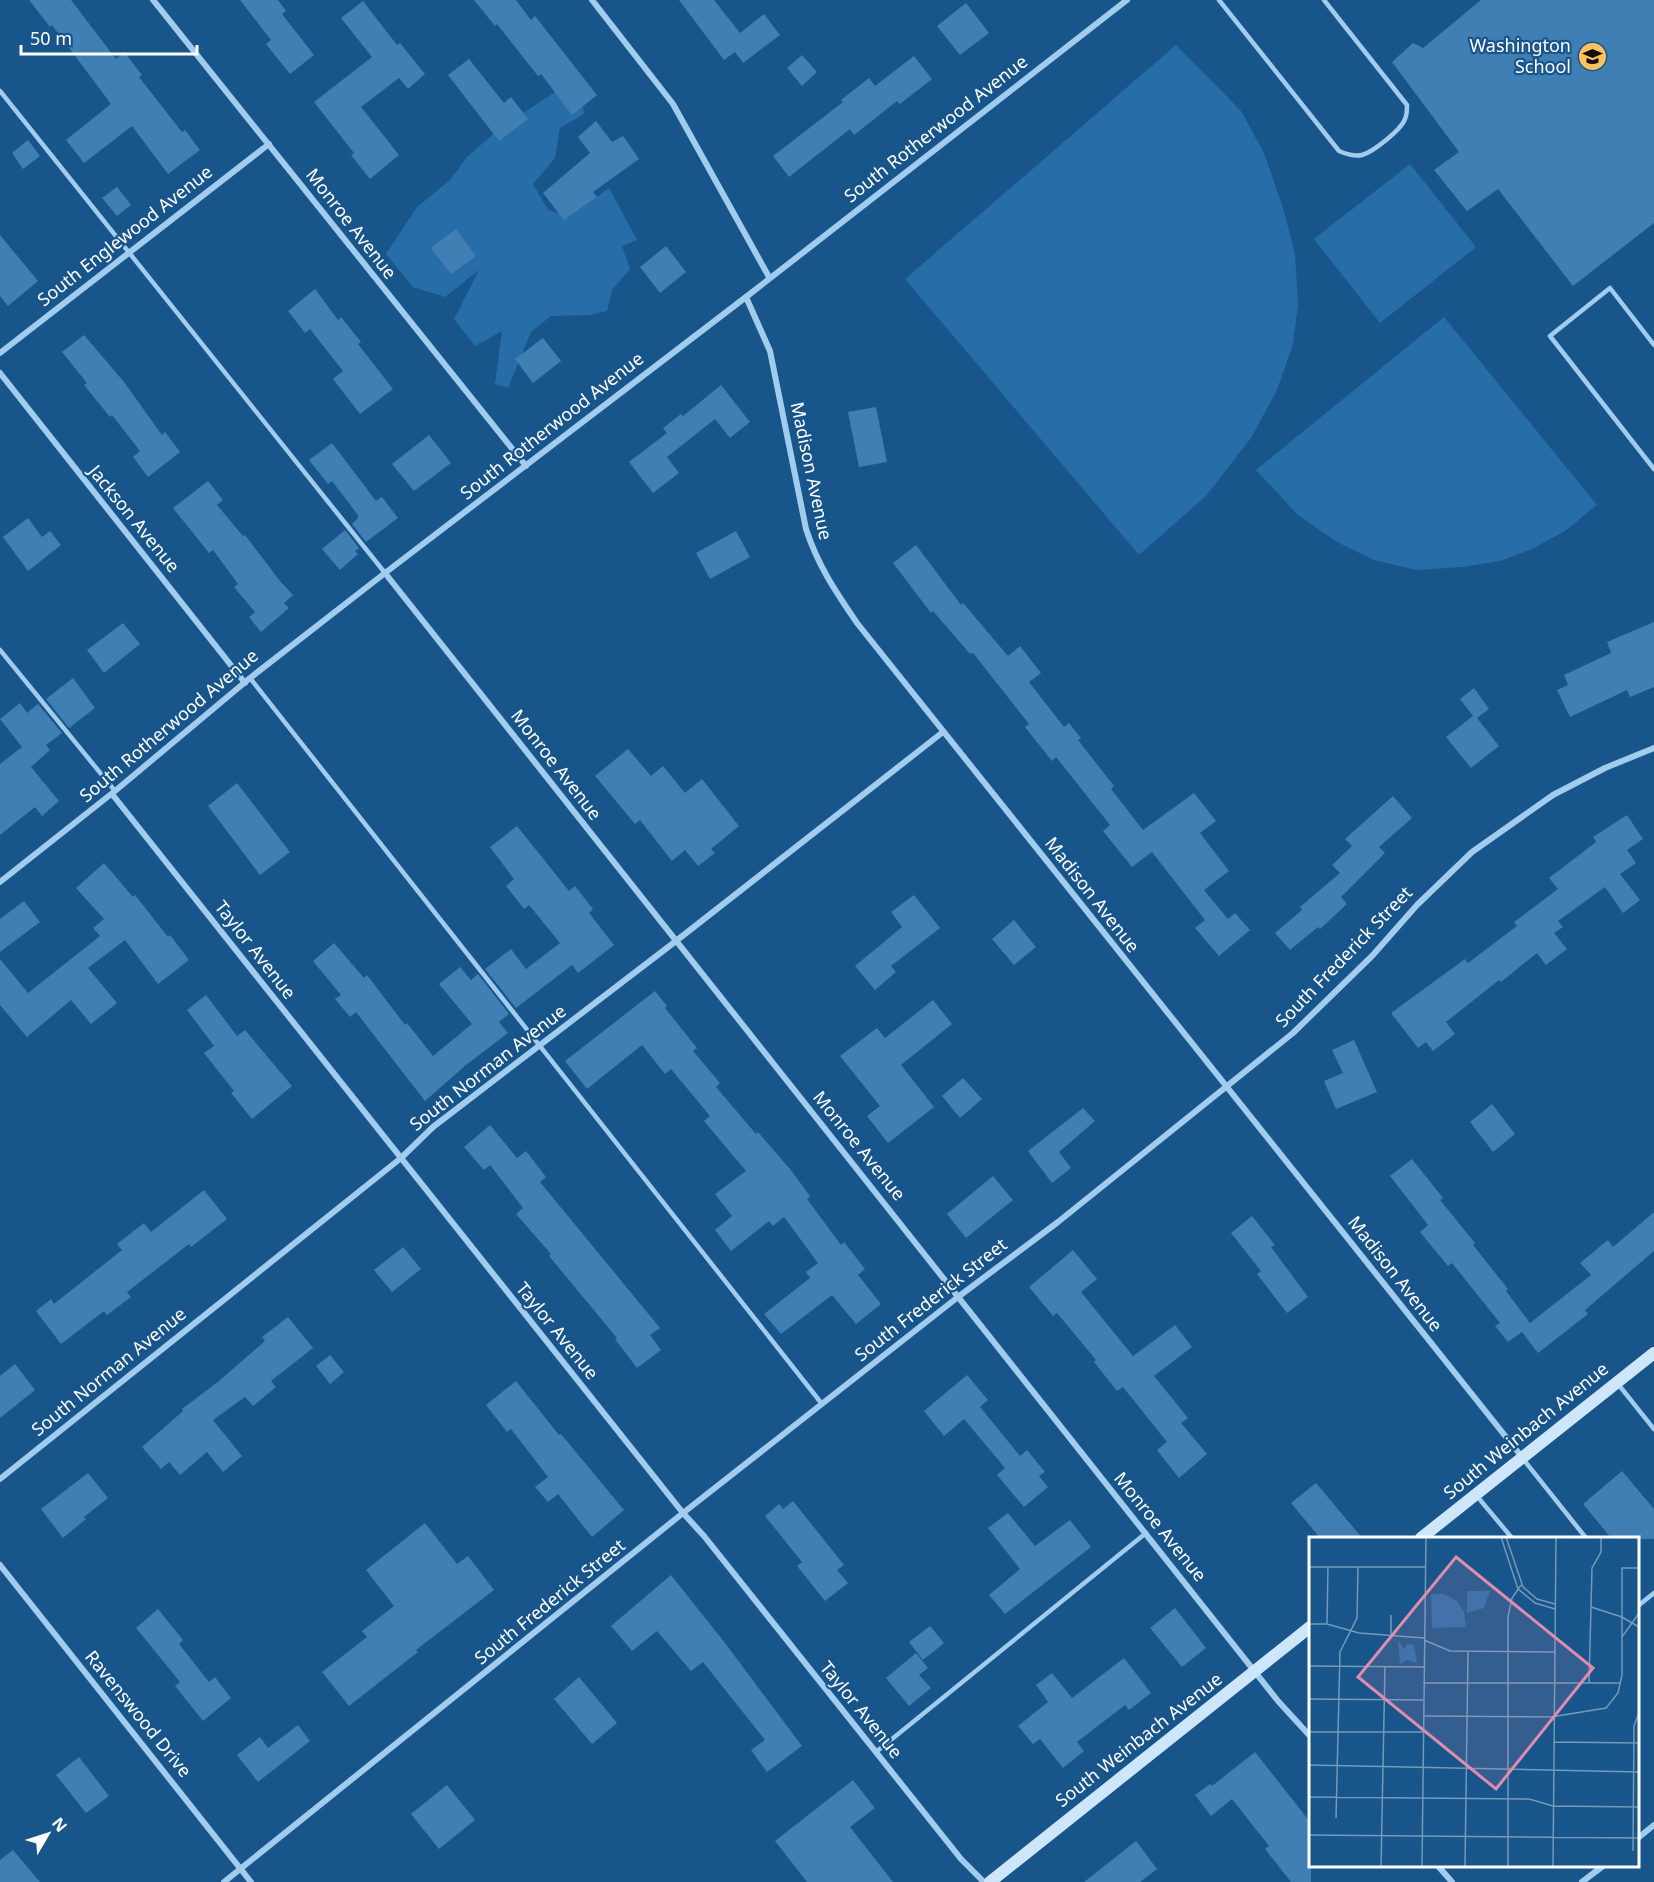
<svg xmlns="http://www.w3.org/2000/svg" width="1654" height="1882" viewBox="0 0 1654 1882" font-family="'Noto Sans',sans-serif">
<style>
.green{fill:#276ea8}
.building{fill:#407fb4}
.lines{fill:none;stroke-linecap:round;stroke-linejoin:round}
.lane{stroke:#a1ccee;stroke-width:4.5}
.street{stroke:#a1ccee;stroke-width:6}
.secondary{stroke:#cee6fa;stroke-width:12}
.labels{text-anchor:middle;stroke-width:4.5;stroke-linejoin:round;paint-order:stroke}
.poi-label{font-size:18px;fill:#fff;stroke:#17558b;text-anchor:end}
.street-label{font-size:18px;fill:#fff;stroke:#17558b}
.inset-road{fill:none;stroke:#7499b9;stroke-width:1.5}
.view{fill:#e08cad;fill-opacity:0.15;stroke:#e08cad;stroke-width:3}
.inset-edge{fill:none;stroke:#fff;stroke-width:3}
</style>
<rect width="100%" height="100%" fill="#17558b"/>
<g class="green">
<path d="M1176,45L1241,111L1264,153L1283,208L1295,254L1298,305L1293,344L1277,390L1251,438L1206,496L1139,555L905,279Z"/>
<path d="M578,77L584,114L560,128L555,158L533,184L548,210L570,216L609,188L637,240L622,246L630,269L612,290L607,311L590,315L551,316L531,332L508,388L495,384L502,331L475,346L454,319L479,270L445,297L413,287L386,254L417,207L450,180L467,157L499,129Z"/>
<path d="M1410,164L1476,247L1380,323L1314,239Z"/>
<path d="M1444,317L1597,505L1565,531L1532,549L1500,561L1463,567L1416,570L1374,560L1337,542L1298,515L1256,470Z"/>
</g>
<g class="building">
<path d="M29,0H71L116,59L124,52L142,75L139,77L182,132L185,130L200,150L168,174L132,126L84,163L66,140L111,104L52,25L50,27Z"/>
<path d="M240,0H278L286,11L282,14L314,55L290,74L266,44L271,40Z"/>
<path d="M474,0H516L531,20L535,16L597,95L572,115L541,74L538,76L497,24L495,26Z"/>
<path d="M679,0H714L740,33L764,14L780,35L743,63L735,52L724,60Z"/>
<path d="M1481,0H1654V223L1573,286L1498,189L1467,211L1434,170L1459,152L1392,62L1413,43L1423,48Z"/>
<path d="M363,1L397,45L400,43L425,74L408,89L399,78L361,107L399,155L370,179L351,155L354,153L314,102L372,57L341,18Z"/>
<path d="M966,3L989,33L960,55L937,26Z"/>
<path d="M802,55L817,72L802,86L787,68Z"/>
<path d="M914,56L932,79L900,104L897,101L854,135L850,129L789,177L773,156L843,102L841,100L869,78L875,86Z"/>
<path d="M469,59L504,103L511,97L528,119L499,141L448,75Z"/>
<path d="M596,121L612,142L623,136L639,159L593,192L597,197L564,220L543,193L590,153L578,137Z"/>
<path d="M28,140L40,156L23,169L12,153Z"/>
<path d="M117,187L131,205L117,216L102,198Z"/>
<path d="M456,229L476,256L451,274L431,248Z"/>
<path d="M0,235L38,281L8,306L0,296Z"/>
<path d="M666,246L686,272L660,293L640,267Z"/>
<path d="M315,289L338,320L341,317L361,342L358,344L393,389L360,414L333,379L343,371L310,329L305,333L288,311Z"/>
<path d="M84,335L124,382L162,435L165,432L180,452L148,477L133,457L140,451L112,415L110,417L84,385L87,383L62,352Z"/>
<path d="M543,338L561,361L533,383L515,359Z"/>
<path d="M721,385L750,422L730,438L715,419L667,457L679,473L653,493L629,462L667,433L663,428L681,414L683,416Z"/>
<path d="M876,407L887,462L859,467L848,412Z"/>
<path d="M429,435L451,463L414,491L392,464Z"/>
<path d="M332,443L376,501L382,497L398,518L366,542L352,524L358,518V515L332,481L328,484L309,460Z"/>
<path d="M208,481L223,500L217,505L243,536L245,535L280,581L293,595L284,603L289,608L261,632L249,617L255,612L234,587L238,584L213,550L209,553L173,508Z"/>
<path d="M28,518L42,537L50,531L61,545L28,571L3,537Z"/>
<path d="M345,530L359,548L355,551L358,554L340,570L322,549Z"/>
<path d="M736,531L750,557L710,579L696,553Z"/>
<path d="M916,545L961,605L963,603L1008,656L1020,646L1041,673L1029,682L1064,727L1069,723L1081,738L1078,740L1114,786L1111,789L1143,830L1194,793L1216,821L1200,833L1229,871L1204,890L1228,919L1235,913L1250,930L1219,956L1195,928L1205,920L1152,852L1132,867L1103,831L1110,825L1056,757L1052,761L1025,727L1029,724L973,653L970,654L933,611L931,613L893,563Z"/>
<path d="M1654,622V687L1630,697L1627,690L1570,717L1557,690L1568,685L1564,675L1611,653L1607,642Z"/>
<path d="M123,623L140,644L104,673L87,650Z"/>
<path d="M73,678L95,708L69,728L46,699Z"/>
<path d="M1474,688L1489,709L1477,718L1499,746L1471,768L1446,737L1473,716L1460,699Z"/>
<path d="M20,703L27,713L38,704L62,733L46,745L50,750L31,767L59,801L42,816L35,807L0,835V764L22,747L0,719Z"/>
<path d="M628,749L651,776L663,766L685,793L702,779L739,826L711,849L715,853L698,866L685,850L672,861L640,820L635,824L595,776Z"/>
<path d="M237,783L290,852L260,875L208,806Z"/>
<path d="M1393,796L1412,818L1379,847L1385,853L1341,897L1347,904L1320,929L1318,927L1290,950L1275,933L1302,910L1300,907L1340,873L1332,865L1352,846L1345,839Z"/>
<path d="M1627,815L1643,839L1627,850L1636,863L1620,874L1640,900L1623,913L1605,887L1558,921L1563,927L1554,933L1567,949L1546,965L1537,953L1501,982L1499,980L1446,1022L1455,1034L1433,1051L1426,1042L1418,1048L1391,1013L1465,959L1468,963L1517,926L1514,922L1558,889L1549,878L1596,842L1593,837Z"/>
<path d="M517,826L569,891L575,886L593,909L589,913L614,945L578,973L572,965L516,1008L485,969L511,949L526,969L560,943L529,905L524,909L506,886L514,879L490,847Z"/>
<path d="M104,863L133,897L135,895L168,937L170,935L189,960L158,984L125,940L88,968L117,1003L91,1024L71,1000L27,1037L0,1005V959L28,993L100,936L93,928L104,919L76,888Z"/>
<path d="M914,895L940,928L891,966L896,972L875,990L855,966L902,927L891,912Z"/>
<path d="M24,901L40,922L0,952V919Z"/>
<path d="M1014,920L1036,947L1014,965L992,939Z"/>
<path d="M334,943L364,978L367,975L405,1025L407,1023L433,1056L472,1024L439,984L460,967L471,980L478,974L509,1014L499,1022L508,1033L466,1065L425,1101L356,1012L350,1017L335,999L341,995L313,961Z"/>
<path d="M655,991L667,1006L665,1008L697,1048L693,1051L720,1083L716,1087L756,1134L758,1132L790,1169L810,1196L807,1199L841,1245L844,1242L865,1269L858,1275L881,1304L856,1324L832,1295L781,1334L764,1314L810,1278L806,1272L818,1263L784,1217L773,1226L769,1221L731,1251L715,1230L732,1216L715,1194L746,1171L704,1121L710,1116L671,1069L665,1074L642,1045L587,1089L565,1061Z"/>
<path d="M206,995L237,1036L245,1030L292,1086L252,1119L231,1093L234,1091L204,1053L214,1046L187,1010Z"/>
<path d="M933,1000L952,1024L901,1065L934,1107L888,1143L867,1116L880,1106L840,1056L877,1028L885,1038Z"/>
<path d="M1354,1040L1377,1092L1336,1109L1324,1081L1343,1073L1332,1050Z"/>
<path d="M963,1078L982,1099L960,1118L942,1096Z"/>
<path d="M1492,1104L1515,1134L1493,1152L1470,1122Z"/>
<path d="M1083,1108L1095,1121L1059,1152L1071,1168L1052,1183L1028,1151Z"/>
<path d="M490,1125L517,1158L526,1151L546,1177L540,1182L660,1328L650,1335L661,1350L637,1368L615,1339L617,1338L549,1256L551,1254L516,1214L523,1208L490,1165L484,1170L464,1147Z"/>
<path d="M1412,1159L1443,1198L1440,1200L1475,1243L1473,1245L1508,1289L1506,1291L1530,1323L1591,1275L1580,1263L1608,1240L1613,1247L1654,1212V1251L1585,1310L1588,1314L1538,1353L1522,1332L1508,1342L1495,1326L1500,1323L1452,1263L1448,1266L1420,1232L1428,1225L1390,1176Z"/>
<path d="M993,1176L1013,1200L966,1238L947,1214Z"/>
<path d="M204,1190L227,1219L191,1247L189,1244L127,1292L131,1297L107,1315L104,1311L61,1344L36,1311L51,1299L54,1304L122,1250L117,1244L144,1223L151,1232Z"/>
<path d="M1252,1216L1275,1245L1271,1247L1308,1297L1287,1313L1257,1274L1261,1271L1231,1233Z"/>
<path d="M403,1247L421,1269L392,1292L374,1270Z"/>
<path d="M1073,1250L1097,1279L1081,1292L1133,1356L1175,1325L1192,1347L1154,1376L1188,1418L1181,1423L1207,1454L1179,1478L1157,1450L1167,1442L1123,1387L1117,1391L1094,1362L1096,1360L1057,1313L1053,1316L1029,1287Z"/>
<path d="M288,1317L313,1348L271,1381L276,1387L253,1406L245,1397L213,1420L242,1456L223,1472L207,1452L180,1475L169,1462L161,1469L142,1447L183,1411L182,1409L219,1381L265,1341L262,1337Z"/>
<path d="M330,1355L344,1372L330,1384L316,1366Z"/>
<path d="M15,1364L35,1390L0,1418V1376Z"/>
<path d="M967,1375L988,1400L980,1407L1020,1456L1027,1450L1045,1472L1039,1476L1048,1487L1024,1507L997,1475L1005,1468L964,1419L944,1436L924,1411Z"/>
<path d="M516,1381L559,1435L561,1434L624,1510L592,1537L558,1494L548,1502L535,1487L548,1477L511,1429L507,1432L486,1405Z"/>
<path d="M1622,1471L1654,1509V1539H1612L1583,1504Z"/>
<path d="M88,1473L108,1498L84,1517L86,1519L63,1538L41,1509Z"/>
<path d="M1316,1483L1363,1539H1321L1291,1503Z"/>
<path d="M793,1501L844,1565L837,1570L848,1583L825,1601L797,1566L802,1562L765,1516L779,1504L783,1509Z"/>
<path d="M1008,1513L1035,1546L1070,1520L1091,1547L1005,1614L989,1595L1020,1569L988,1528Z"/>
<path d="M425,1523L457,1564L468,1556L494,1590L416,1650L418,1652L349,1706L322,1672L367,1637L362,1631L394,1606L366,1570Z"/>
<path d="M671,1575L725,1643L802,1746L767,1772L751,1750L765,1740L703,1662L691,1671L657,1631L632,1651L611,1626Z"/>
<path d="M1175,1608L1206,1648L1182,1667L1150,1628Z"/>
<path d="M158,1609L183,1640L179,1644L209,1682L215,1677L231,1698L203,1721L175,1686L180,1682L136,1628Z"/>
<path d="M930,1626L944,1643L923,1660L909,1642Z"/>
<path d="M916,1653L928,1668L919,1675L931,1688L909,1706L886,1678Z"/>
<path d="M1124,1658L1151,1693L1129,1710L1125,1705L1077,1742L1084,1751L1063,1768L1040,1739L1033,1744L1018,1726L1048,1702L1036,1685L1052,1673L1072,1698Z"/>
<path d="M579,1677L617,1723L592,1744L554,1699Z"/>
<path d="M298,1725L310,1741L258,1782L237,1755L260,1737L268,1748Z"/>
<path d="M1255,1752L1311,1823V1882H1291L1265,1849L1269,1846L1232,1799L1211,1816L1195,1795L1210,1784L1212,1786Z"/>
<path d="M79,1757L109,1796L86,1813L56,1775Z"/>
<path d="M853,1780L875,1808L850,1827L893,1882H807L775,1841Z"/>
<path d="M447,1785L475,1820L439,1849L411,1814Z"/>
<path d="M1136,1841L1157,1869L1140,1882H1084Z"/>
<path d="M13,1850L40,1882H0V1860Z"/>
</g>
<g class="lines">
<g class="lane">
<path d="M1219,0L1339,151C1346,154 1354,157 1362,155C1373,152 1401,130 1405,119C1407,115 1407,110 1407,105L1324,0"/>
<path d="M0,91L385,573"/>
<path d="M1654,345L1610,288L1550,336L1654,469"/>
<path d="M0,650L115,791"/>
<path d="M250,678L822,1404"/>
<path d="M1618,1384L1654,1429"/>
<path d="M1523,1459L1586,1538"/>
<path d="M1476,1495L1512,1538"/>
<path d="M1638,1603L1639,1605L1654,1593"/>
<path d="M876,1752L1146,1533"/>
</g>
<g class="street">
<path d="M153,0L526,466"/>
<path d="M592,0L673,104L769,277"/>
<path d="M746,297L770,351L806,529C818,566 836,592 857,623L1522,1457"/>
<path d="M0,353L269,144"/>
<path d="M0,373L245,683"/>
<path d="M385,573L1278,1701L1310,1736"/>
<path d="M112,794L683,1513L704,1536L961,1859L984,1882"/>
<path d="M0,882L115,791L250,678L385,573L746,297L1127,0"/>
<path d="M0,1479L401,1158L433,1127L676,941L943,732"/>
<path d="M0,1565L251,1882"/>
<path d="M1638,1838L1654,1825"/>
<path d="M1438,1866L1452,1882"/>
<path d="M224,1882L683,1513L958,1297L1058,1222L1293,1033L1372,956L1417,905L1472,852L1553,795L1605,768L1654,748"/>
<path d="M1582,1882L1603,1866"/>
</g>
<g class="secondary">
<path d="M1421,1538L1654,1353"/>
<path d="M990,1882L1310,1627"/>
</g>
</g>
<defs>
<symbol id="school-disc" viewBox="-11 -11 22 22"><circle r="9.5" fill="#ffc15f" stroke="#17558b"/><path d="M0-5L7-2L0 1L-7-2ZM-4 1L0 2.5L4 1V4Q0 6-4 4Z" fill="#111"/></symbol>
</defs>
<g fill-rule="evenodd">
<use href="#school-disc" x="1576" y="40" width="33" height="33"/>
</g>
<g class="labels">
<g class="poi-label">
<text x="1571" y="52">Washington<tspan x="1571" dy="21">School</tspan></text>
</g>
<g class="street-label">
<text transform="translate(936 129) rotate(-38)" y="6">South Rotherwood Avenue</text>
<text transform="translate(351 224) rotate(52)" y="6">Monroe Avenue</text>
<text transform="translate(125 236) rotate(-38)" y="6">South Englewood Avenue</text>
<text transform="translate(552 426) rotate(-38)" y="6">South Rotherwood Avenue</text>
<text transform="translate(811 471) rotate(78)" y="6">Madison Avenue</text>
<text transform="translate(134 519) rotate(51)" y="6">Jackson Avenue</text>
<text transform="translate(169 726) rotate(-40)" y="6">South Rotherwood Avenue</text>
<text transform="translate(556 765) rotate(52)" y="6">Monroe Avenue</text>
<text transform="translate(1092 895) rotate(52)" y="6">Madison Avenue</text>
<text transform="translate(255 950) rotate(52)" y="6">Taylor Avenue</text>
<text transform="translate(1344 957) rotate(-46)" y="6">South Frederick Street</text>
<text transform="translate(488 1068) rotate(-38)" y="6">South Norman Avenue</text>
<text transform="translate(859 1146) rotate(51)" y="6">Monroe Avenue</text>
<text transform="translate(1395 1274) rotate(52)" y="6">Madison Avenue</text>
<text transform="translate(931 1300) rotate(-38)" y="6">South Frederick Street</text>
<text transform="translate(557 1331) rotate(51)" y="6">Taylor Avenue</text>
<text transform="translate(109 1372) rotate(-39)" y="6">South Norman Avenue</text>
<text transform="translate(1526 1431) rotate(-39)" y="6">South Weinbach Avenue</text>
<text transform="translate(1160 1527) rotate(51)" y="6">Monroe Avenue</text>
<text transform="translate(550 1602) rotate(-39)" y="6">South Frederick Street</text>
<text transform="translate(861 1710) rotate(51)" y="6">Taylor Avenue</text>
<text transform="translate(138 1714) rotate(51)" y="6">Ravenswood Drive</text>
<text transform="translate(1139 1740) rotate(-38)" y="6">South Weinbach Avenue</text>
</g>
</g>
<g transform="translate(1309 1537)">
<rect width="330" height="330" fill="#17558b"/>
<path d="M158,54H181L175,71L158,76ZM122,57H135L148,64L155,75L157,90L123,91ZM89,103L95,112L99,107L105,108L108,126L98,123L91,127Z" fill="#276ea8"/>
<path class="inset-road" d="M192,0L209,52L226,66L246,72M197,0L214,50L228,62L246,67M0,30H117M282,70L313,80L330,90M0,87H18L50,96L115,101M18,87L19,30M82,97V78M313,100L330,76M115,103L141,114L246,115M0,129L115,130M114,146H311M280,146L283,31L292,15V0M0,162L114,163M114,179L242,180L297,171L309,156L313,138V31H330M0,195H114M245,205L330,206M0,228L330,235M0,260L220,262L244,269L330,270M27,281L31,115L48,81L49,30M0,298L330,301M324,314L325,189L330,176M72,330L76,129M100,330H177M113,330L117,0M156,330L159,115M199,330V80L203,61L212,48M244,330L247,0"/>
<path class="view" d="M147,20L284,131L187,252L49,140Z"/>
<rect width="330" height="330" class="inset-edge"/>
</g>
<g transform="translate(48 1834) rotate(51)" stroke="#17558b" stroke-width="4.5" paint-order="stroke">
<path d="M0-4.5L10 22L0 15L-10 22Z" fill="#ffffff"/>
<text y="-9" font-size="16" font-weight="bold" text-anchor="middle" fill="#ffffff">N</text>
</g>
<path d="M21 45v9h176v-9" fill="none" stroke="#ffffff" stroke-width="3"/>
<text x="30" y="45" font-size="18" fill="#ffffff" stroke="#17558b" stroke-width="4.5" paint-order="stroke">50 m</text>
</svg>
